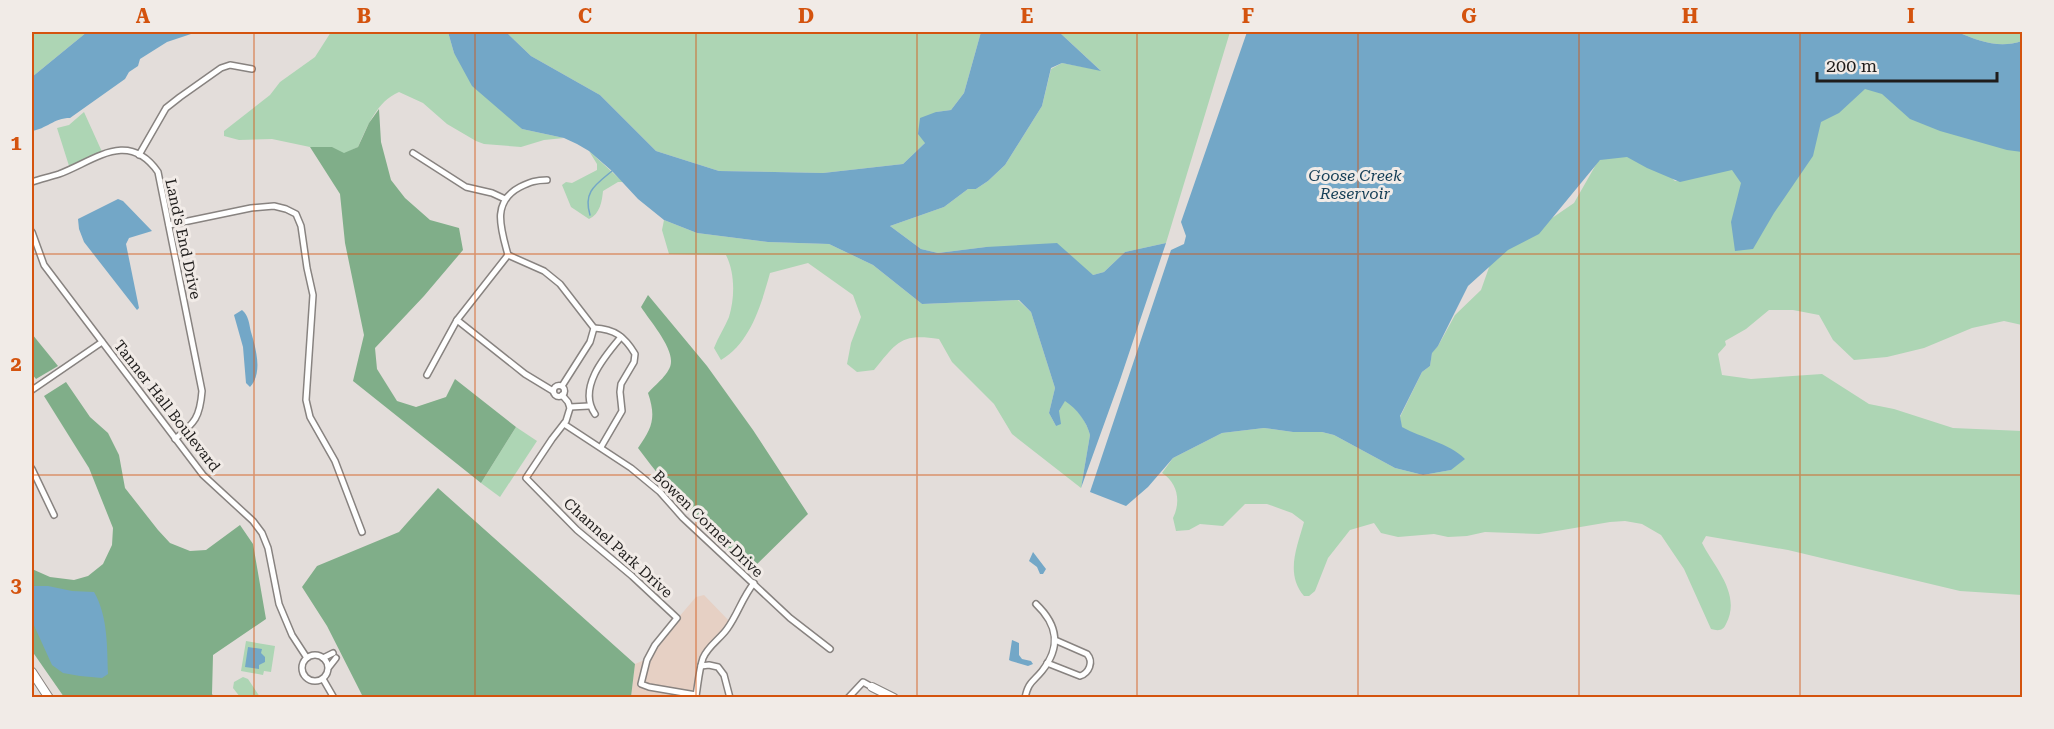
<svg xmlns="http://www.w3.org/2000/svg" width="2054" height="729" viewBox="0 0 2054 729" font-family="'Roboto Serif',serif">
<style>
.commercial{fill:#e6d0c4}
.green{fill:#add5b4}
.forest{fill:#80ae89}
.water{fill:#73a7c7}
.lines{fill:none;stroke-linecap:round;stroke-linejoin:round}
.stream{stroke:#73a7c7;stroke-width:1.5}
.street-casing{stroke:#888380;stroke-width:8}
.secondary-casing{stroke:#888380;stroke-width:10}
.street{stroke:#fff;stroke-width:5}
.secondary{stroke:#fff;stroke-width:8}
.grid{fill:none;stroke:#d4530e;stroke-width:1.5;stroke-opacity:0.55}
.labels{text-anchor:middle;stroke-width:6;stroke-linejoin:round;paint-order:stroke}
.street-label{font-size:15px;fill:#1f1d1c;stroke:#f1ebe7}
.water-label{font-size:16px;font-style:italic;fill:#143e56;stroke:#f1ebe7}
.neatline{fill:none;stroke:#d4530e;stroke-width:2}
.grid-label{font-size:20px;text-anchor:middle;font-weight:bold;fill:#d4530e}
</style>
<rect width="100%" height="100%" fill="#e3ddda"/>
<path class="commercial" d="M704,595L731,623L703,659L696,697H631L635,664L647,659L655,645L696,597Z"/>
<g class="green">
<path d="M32,32H87L32,77Z"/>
<path d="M331,32H448L454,53L522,129L564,138L544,140L521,147L484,144L476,141L447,124L423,103L399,92C377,101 367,127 358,147L344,154L331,147H310L272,139L239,140L224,136V131L270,95L280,82L315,57Z"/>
<path d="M506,32H981L964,93L951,110L936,112L925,143L903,164L823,173L719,171L656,151L600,95L531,56Z"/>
<path d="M1059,32H1230L1166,243L1125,252L1104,272L1093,275L1005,247H986L938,253L921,249L890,226L944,207L968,189H976L988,181L1005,165L1042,106L1051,69L1062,63L1100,70Z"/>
<path d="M1957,32H2022V41C1999,49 1979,41 1957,32Z"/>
<path d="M1837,79L2022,133V325L2004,321L1972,328L1924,348L1887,357L1854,360L1833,340L1819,315L1793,310H1769L1746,329L1725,341L1726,345L1718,354L1722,375L1751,379L1822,374L1869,404L1894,409L1953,428L2022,431V595L1960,591L1788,550L1706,536L1702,543C1714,567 1742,594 1726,624C1723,631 1718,631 1711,629L1684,569L1661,535L1642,524L1625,521L1610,522L1539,534L1485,532L1467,536L1448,537L1434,534L1398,537L1381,533L1374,523L1350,530L1328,558L1315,591L1309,596H1304C1285,574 1297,547 1304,522L1292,513L1267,504H1245L1223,526L1200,524L1189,530L1176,531L1173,518C1181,502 1178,483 1162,473L1173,458L1222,433L1264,428L1293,432H1322L1334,435L1395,468L1423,475L1451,470L1419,437L1401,427L1400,417L1422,372L1430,366L1432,352L1438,346L1455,315L1481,290L1492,259L1574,203L1598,161L1618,150L1669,175L1675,181H1678Z"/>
<path d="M84,112L103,154L70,169L57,128L69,125Z"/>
<path d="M589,151L623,182H618L603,191C602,201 600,214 589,219L571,207L562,185L566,182L572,183L597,170V164Z"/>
<path d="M664,220L697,233L768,242L829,244L873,265L922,304L1018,300L1031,312L1055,388L1049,413L1056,426L1059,411L1065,400C1077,408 1087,422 1090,435L1081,488L1012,434L994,404L952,362L939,339C901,333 897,342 874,370L857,372L847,364L851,343L861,317L853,295L808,263L770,273C761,305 751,342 721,360L714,348C718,337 725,327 729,317C735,297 735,273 726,255L669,254L662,230Z"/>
<path d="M516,427L537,441L500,497L481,483Z"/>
<path d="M246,641L275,646L271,672L264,671L263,675L241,671Z"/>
<path d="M243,677L248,679L260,697H240L233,688L234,682Z"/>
</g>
<g class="forest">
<path d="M379,109L381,142L391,180L405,198L430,220L459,228L463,250L424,296L375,348L377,369L397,401L416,407L446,397L455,379L516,427L481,483L353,381L364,335L345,243L340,194L310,147H332L344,153L358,147L369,123Z"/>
<path d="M648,295L707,366L753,430L808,514L749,572C709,533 671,493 638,448C653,427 656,417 648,393C655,385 671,373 671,362C672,346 650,321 641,307Z"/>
<path d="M32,334L58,366L36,379L32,374Z"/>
<path d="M66,382L90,417L108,433L119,455L125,488L158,530L170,543L190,551L206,550L240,525L253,544L266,619L213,655L212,694L214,697H64L32,651V569L50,577L74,580L88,576L103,564L112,545L113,528L89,468L44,396Z"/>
<path d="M438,488L635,664L631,697H635H363L327,626L302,587L317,566L399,532Z"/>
</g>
<g class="water">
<path d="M87,32H197L167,42L140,59L138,66L129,72L125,79L70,118C54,118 46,129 32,131V77Z"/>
<path d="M448,32H506L531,56L600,95L656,151L719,171L823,173L903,164L925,143L918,134L920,118L936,112L951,110L964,93L981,32H1059L1101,71L1062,63L1051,68L1042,106L1005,165L988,181L976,189H968L944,207L890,226L921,249L938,253L986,247L1057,243L1093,275L1104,272L1125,252L1166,243L1120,380L1081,488L1090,435C1087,422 1077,409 1065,401L1059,411L1061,424L1056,426L1049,413L1055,388L1031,312L1019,300L922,304L873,265L829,244L768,242L697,233L664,220L638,199L612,171L589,151L577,144L564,138L522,129L472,86L454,53Z"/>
<path d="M1247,32H1957C1979,41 1999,49 2022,41V152L2007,150L1940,131L1910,119L1882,94L1865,89L1839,113L1821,122L1813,156L1774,213L1753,249L1735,251L1731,222L1741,183L1732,170L1680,182L1647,168L1627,157L1600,160L1539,234L1508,250L1468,286L1438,346L1432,353L1430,366L1422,372L1400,416L1402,427C1422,438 1449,443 1465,459L1451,470L1423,475L1395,468L1334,435L1322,432H1293L1264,428L1222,433L1173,458L1148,487L1126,506L1090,492L1171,250L1184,244L1186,236L1181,222Z"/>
<path d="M118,199L123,201L152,231L129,238L126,244L139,308L137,310L84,242L79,229L78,219Z"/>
<path d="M242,310C249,316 249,324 251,332C256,349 263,373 250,387L246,383L243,347L234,315Z"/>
<path d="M1033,552L1046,569L1043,574H1040L1037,567L1029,561Z"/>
<path d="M32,586H48L72,591L94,592C108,616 107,647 108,674L102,678L80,676L63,673L52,665L32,621Z"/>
<path d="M1012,640L1019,643V655L1022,659L1031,661L1033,664L1028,666L1011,661L1009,660Z"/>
<path d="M248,647L262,649L261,653L265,657V662L259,665V669L245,667Z"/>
</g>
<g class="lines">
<path class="stream" d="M590,215C583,192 595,185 612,171"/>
<defs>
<g id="street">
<path d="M413,153L466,187L492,193L505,199"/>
<path d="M139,155L166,108L180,97L221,68L230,65L252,69"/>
<path d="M32,182C40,179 50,177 59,174C94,161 128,129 158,172L202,391C200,417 195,423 175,439"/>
<path d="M169,225L251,208L274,206L286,209L296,214L301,226L307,268L313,295L306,400L310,417L335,461L362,532"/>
<path d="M32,232L44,265L203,475L253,521L262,533L268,548L279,604L292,635L307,658"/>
<path d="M508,255L457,320L525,374L553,391"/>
<path d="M508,255L544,271L560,284L594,328L590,342L562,386"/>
<path d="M508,255C501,229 491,202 520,187C530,182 536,180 547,180"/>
<path d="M594,328C615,329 625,337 635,354L634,362L621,384L620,392L622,411L601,447"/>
<path d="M427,375L457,320"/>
<circle cx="559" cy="391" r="5.5"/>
<path d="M32,390L102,342"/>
<path d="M562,395L568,402L570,408L566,421L552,439L526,478L577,530L632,576L677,618L655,645L647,660L641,684L649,687L696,695"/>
<path d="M570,407L589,406"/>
<path d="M595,414C577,388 605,356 621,337"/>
<path d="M564,424L631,468L660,492L683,518L790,618L830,649"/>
<path d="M32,469L54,515"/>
<circle cx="315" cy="668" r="13"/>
<path d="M323,658L333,653"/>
<path d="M1047,663L1080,676C1089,673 1094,662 1087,654L1055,640"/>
<path d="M701,666L709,665L718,667L724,675L730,698"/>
<path d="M329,667L336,658"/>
<path d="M323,679L334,698"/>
<path d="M696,696C698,684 699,670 703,658C708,646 720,639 727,629C738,614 742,598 754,583"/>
<path d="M848,698L863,682L872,687"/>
<path d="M1025,698C1028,682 1033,682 1042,671C1062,646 1057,624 1036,604"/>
</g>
<g id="secondary">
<path d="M32,672L49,698"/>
<path d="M872,687L894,698"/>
</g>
</defs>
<use href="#street" class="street-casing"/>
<use href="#secondary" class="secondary-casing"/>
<use href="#street" class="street"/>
<use href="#secondary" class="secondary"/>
</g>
<path class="grid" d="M254,32V698M475,32V698M696,32V698M917,32V698M1137,32V698M1358,32V698M1579,32V698M1800,32V698M32,254H2022M32,475H2022"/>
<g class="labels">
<g class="street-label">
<text transform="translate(183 239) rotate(78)" y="5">Land's End Drive</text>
<text transform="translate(167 406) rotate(52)" y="5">Tanner Hall Boulevard</text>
<text transform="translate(708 524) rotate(44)" y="5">Bowen Corner Drive</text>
<text transform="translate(618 548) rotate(42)" y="5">Channel Park Drive</text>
</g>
<g class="water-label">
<text x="1355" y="181">Goose Creek<tspan x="1355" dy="18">Reservoir</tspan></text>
</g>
</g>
<rect width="2054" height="729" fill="none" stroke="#f1ebe7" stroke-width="66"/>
<path d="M1817 72v9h180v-9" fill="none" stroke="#1f1d1c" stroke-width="3"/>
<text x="1826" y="72" font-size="18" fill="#1f1d1c" stroke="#f1ebe7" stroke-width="4.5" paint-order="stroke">200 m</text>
<rect x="33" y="33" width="1988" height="663" class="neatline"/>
<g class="grid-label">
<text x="143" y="23">A</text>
<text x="364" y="23">B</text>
<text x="585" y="23">C</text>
<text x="806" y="23">D</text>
<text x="1027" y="23">E</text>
<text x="1248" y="23">F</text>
<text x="1469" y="23">G</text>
<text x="1690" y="23">H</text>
<text x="1911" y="23">I</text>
<text x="16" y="150">1</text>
<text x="16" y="371">2</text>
<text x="16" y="592">3</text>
</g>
</svg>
